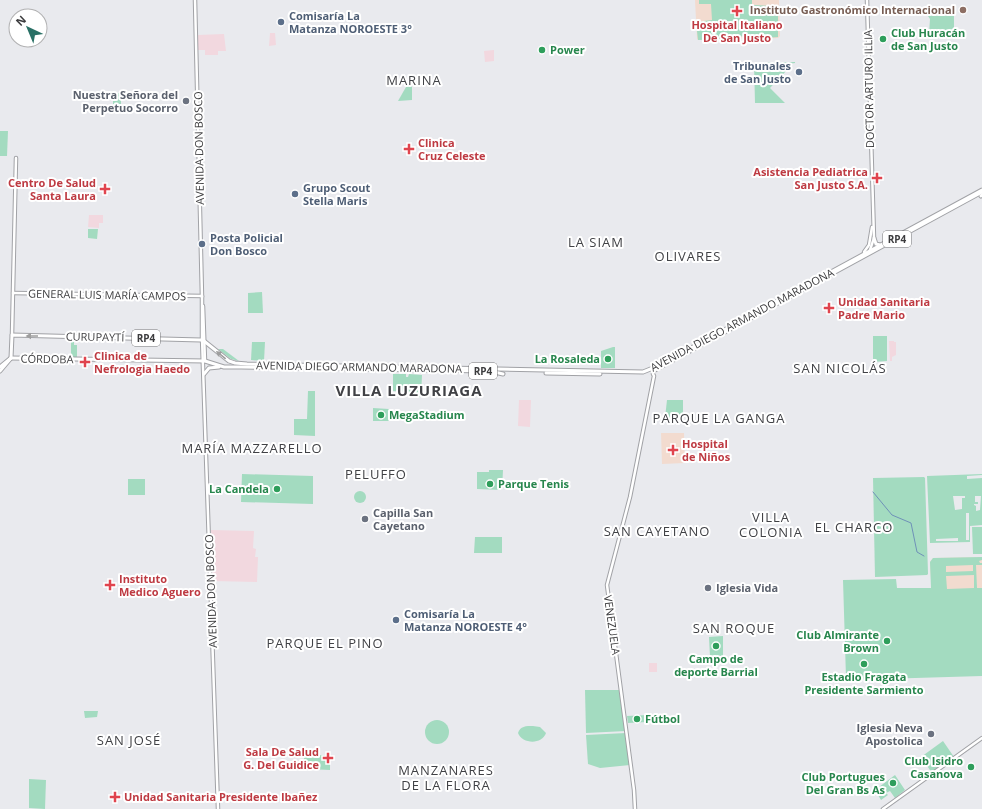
<svg xmlns="http://www.w3.org/2000/svg" width="982" height="809" viewBox="0 0 982 809" font-family="'Open Sans',sans-serif">
<style>
.education{fill:#f2d8df}
.medical{fill:#f2dbcf}
.green{fill:#a3dbc0;fill-rule:evenodd}
.lines{fill:none;stroke-linecap:round;stroke-linejoin:round}
.stream{stroke:#6f91b8;stroke-width:1}
.secondary-casing{stroke:#a1a2a6;stroke-width:4.5}
.primary-casing{stroke:#a1a2a6;stroke-width:5}
.secondary{stroke:#fff;stroke-width:2.5}
.primary{stroke:#fff;stroke-width:3}
.oneway{fill:#9e9e9e}
.education-dot{fill:#8d6e63;stroke:#fff;stroke-width:1.5}
.health-dot{fill:#e0444e;stroke:#fff;stroke-width:1.5}
.service-dot{fill:#5c6f8a;stroke:#fff;stroke-width:1.5}
.leisure-dot{fill:#2e9e5b;stroke:#fff;stroke-width:1.5}
.worship-dot{fill:#6b7280;stroke:#fff;stroke-width:1.5}
.labels{text-anchor:middle;stroke-width:4;stroke-linejoin:round;paint-order:stroke}
.shield{fill:#fff;stroke:#767678;stroke-width:1}
.shield-label{font-size:10px;font-weight:bold;fill:#3c3c3e}
.education-label{font-size:11px;font-weight:bold;fill:#785e54;stroke:#fff;text-anchor:end}
.service-label{font-size:11px;font-weight:bold;fill:#4e5e75;stroke:#fff;text-anchor:start}
.health-label{font-size:11px;font-weight:bold;fill:#be3a42;stroke:#fff;text-anchor:start}
.leisure-label{font-size:11px;font-weight:bold;fill:#27864d;stroke:#fff;text-anchor:start}
.street-label{font-size:11px;fill:#3c3c3e;stroke:#fff}
.worship-label{font-size:11px;font-weight:bold;fill:#5b616d;stroke:#fff;text-anchor:end}
.quarter-label{font-size:13px;letter-spacing:1px;fill:#404145;stroke:#fff}
.district-label{font-size:15px;font-weight:bold;letter-spacing:1px;fill:#404145;stroke:#fff}
</style>
<rect width="100%" height="100%" fill="#e9eaee"/>
<g class="education">
<path d="M270,33H275L276,45L269,46Z"/>
<path d="M224,34L226,51H218V55H205V50H198V35Z"/>
<path d="M494,50V61L485,62L484,51Z"/>
<path d="M89,215H103V223H99V228L88,227Z"/>
<path d="M889,341H894V342H896V355L892,357V361H890Z"/>
<path d="M519,400H531L530,427L518,426Z"/>
<path d="M211,530L254,531L253,548L256,549L255,557H258L257,582L213,581Z"/>
<rect x="649" y="663" width="8" height="9"/>
</g>
<g class="medical">
<path d="M695,0H779L780,36L778,38L698,40L697,39Z"/>
<path d="M661,433H684L685,463L662,464Z"/>
<path d="M982,557V594L932,596L930,562L933,558Z"/>
</g>
<g class="green">
<path d="M699,0H752V5L778,6V37L751,39L750,36L733,37L732,39L698,40L696,22L712,20L711,4H699Z"/>
<path d="M930,14L932,16L954,14V29L955,32L953,33L929,34L930,19L928,16Z"/>
<path d="M795,62V63L788,64L787,70L770,88L785,103H755L754,63Z"/>
<path d="M410,80L412,81V100L398,101Z"/>
<rect x="113" y="93" width="8" height="11"/>
<path d="M0,131H8L7,156H0Z"/>
<path d="M88,229H98L97,239L88,238Z"/>
<path d="M262,292L263,313H248V293Z"/>
<path d="M873,336H887V361L873,362Z"/>
<path d="M71,339H74V345H77V357H71Z"/>
<path d="M252,342H265L264,361L251,360Z"/>
<path d="M613,347H615V368H601V351Z"/>
<path d="M218,349H223L239,361L231,359Z"/>
<path d="M393,374H406V377H408L409,374L422,375L421,397H410V392L393,391Z"/>
<path d="M308,391H315V436L294,435V419H307Z"/>
<path d="M667,400H683V418H665Z"/>
<path d="M373,408L389,409V421H373Z"/>
<path d="M489,470H503L502,490L477,489V472H489Z"/>
<path d="M242,474L313,476V504L241,502Z"/>
<path d="M982,474V475L967,476V479L982,478V525L970,526V542L930,543L927,476ZM953,496H965V498H962V509L955,510ZM975,496H981L980,510L976,511V506L974,505V504H978V502H975ZM966,513H969V540H966ZM958,538V541H936V539Z"/>
<path d="M924,477L925,478L928,574L927,575L875,577L873,478Z"/>
<rect x="128" y="479" width="17" height="16"/>
<circle cx="360" cy="497" r="6"/>
<path d="M972,527H982V554H973Z"/>
<path d="M475,537H502V553H474Z"/>
<path d="M982,557V560L979,561L980,563H982V565H976L977,588H982V676L848,680L846,678L843,580L896,579L897,588H931L930,562L933,558ZM973,565V571L946,572V566ZM974,575V588L947,589L946,576Z"/>
<path d="M723,636V656L710,657L709,637Z"/>
<path d="M585,690H621L626,731L586,733Z"/>
<path d="M84,711H98L97,717L85,718Z"/>
<path d="M647,715V722L628,723L627,716Z"/>
<circle cx="437" cy="732" r="12"/>
<path d="M533,726L540,727L546,733C542,745 522,744 518,733C520,726 526,726 533,726Z"/>
<path d="M626,733L630,765L600,768L588,764L586,735Z"/>
<path d="M943,741L954,757L932,773L921,757Z"/>
<path d="M304,755H326V759L330,760V770L307,769V766H304Z"/>
<path d="M895,775L905,790L895,798L890,791L886,793L888,795L881,800L875,790Z"/>
<path d="M29,779L46,780L45,809L29,808Z"/>
</g>
<g class="lines">
<path class="stream" d="M873,492L892,515L911,523L917,552L924,556"/>
<defs>
<g id="secondary">
<path d="M195,0L202,297"/>
<path d="M867,0L874,238L870,250"/>
<path d="M864,252L869,245L872,227"/>
<path d="M13,293L202,296"/>
<path d="M202,296V338L218,809"/>
<path d="M203,306L205,361"/>
<path d="M12,335L16,158"/>
<path d="M635,809L634,790L607,585L630,497L654,376L653,374"/>
<path d="M883,809L982,738"/>
</g>
<g id="primary">
<path d="M981,196L982,195"/>
<path d="M874,238L876,244L880,245"/>
<path d="M11,358L205,361L224,367H241L486,371"/>
<path d="M0,367L11,358"/>
<path d="M655,370L982,192"/>
<path d="M0,371L11,358L12,335L201,340L204,341L229,361L235,363L247,364L643,372L658,366L982,190"/>
<path d="M490,371L503,374"/>
<path d="M546,373L600,374"/>
<path d="M204,374L209,368L219,367"/>
</g>
</defs>
<use href="#secondary" class="secondary-casing"/>
<use href="#primary" class="primary-casing"/>
<use href="#secondary" class="secondary"/>
<use href="#primary" class="primary"/>
</g>
<defs><path id="oneway-solid" d="M-6-.8H1V-3.2L6.5 0L1 3.2V.8H-6Z"/></defs>
<g class="oneway">
<use href="#oneway-solid" transform="translate(32 336) rotate(-180)"/>
<use href="#oneway-solid" transform="translate(221 355) rotate(-141)"/>
</g>
<circle class="education-dot" cx="963" cy="10" r="4"/>
<g class="health-dot">
<path d="M735 5h4v4h4v4h-4v4h-4v-4h-4v-4h4z"/>
<path d="M407 143h4v4h4v4h-4v4h-4v-4h-4v-4h4z"/>
<path d="M875 172h4v4h4v4h-4v4h-4v-4h-4v-4h4z"/>
<path d="M103 183h4v4h4v4h-4v4h-4v-4h-4v-4h4z"/>
<path d="M827 302h4v4h4v4h-4v4h-4v-4h-4v-4h4z"/>
<path d="M83 356h4v4h4v4h-4v4h-4v-4h-4v-4h4z"/>
<path d="M671 444h4v4h4v4h-4v4h-4v-4h-4v-4h4z"/>
<path d="M108 579h4v4h4v4h-4v4h-4v-4h-4v-4h4z"/>
<path d="M326 752h4v4h4v4h-4v4h-4v-4h-4v-4h4z"/>
<path d="M113 791h4v4h4v4h-4v4h-4v-4h-4v-4h4z"/>
</g>
<g class="service-dot">
<circle cx="281" cy="22" r="4"/>
<circle cx="799" cy="72" r="4"/>
<circle cx="295" cy="194" r="4"/>
<circle cx="202" cy="244" r="4"/>
<circle cx="396" cy="620" r="4"/>
</g>
<g class="leisure-dot">
<circle cx="883" cy="39" r="4"/>
<circle cx="542" cy="50" r="4"/>
<circle cx="608" cy="359" r="4"/>
<circle cx="381" cy="415" r="4"/>
<circle cx="490" cy="484" r="4"/>
<circle cx="277" cy="489" r="4"/>
<circle cx="887" cy="641" r="4"/>
<circle cx="716" cy="646" r="4"/>
<circle cx="864" cy="664" r="4"/>
<circle cx="637" cy="719" r="4"/>
<circle cx="971" cy="767" r="4"/>
<circle cx="893" cy="783" r="4"/>
</g>
<g class="worship-dot">
<circle cx="186" cy="101" r="4"/>
<circle cx="365" cy="519" r="4"/>
<circle cx="708" cy="588" r="4"/>
<circle cx="931" cy="734" r="4"/>
</g>
<g class="labels">
<g class="shield">
<rect x="883" y="231" width="28" height="16" rx="3"/>
<rect x="132" y="330" width="28" height="16" rx="3"/>
<rect x="469" y="363" width="28" height="16" rx="3"/>
</g>
<g class="shield-label">
<text x="897" y="243">RP4</text>
<text x="146" y="342">RP4</text>
<text x="483" y="375">RP4</text>
</g>
<g class="education-label">
<text x="955" y="14">Instituto Gastronómico Internacional</text>
</g>
<g class="service-label">
<text x="289" y="20">Comisaría La<tspan x="289" dy="13">Matanza NOROESTE 3°</tspan></text>
<text x="791" y="70" text-anchor="end">Tribunales<tspan x="791" dy="13">de San Justo</tspan></text>
<text x="303" y="192">Grupo Scout<tspan x="303" dy="13">Stella Maris</tspan></text>
<text x="210" y="242">Posta Policial<tspan x="210" dy="13">Don Bosco</tspan></text>
<text x="404" y="618">Comisaría La<tspan x="404" dy="13">Matanza NOROESTE 4°</tspan></text>
</g>
<g class="health-label">
<text x="737" y="29" text-anchor="middle">Hospital Italiano<tspan x="737" dy="13">De San Justo</tspan></text>
<text x="418" y="147">Clinica<tspan x="418" dy="13">Cruz Celeste</tspan></text>
<text x="868" y="176" text-anchor="end">Asistencia Pediatrica<tspan x="868" dy="13">San Justo S.A.</tspan></text>
<text x="96" y="187" text-anchor="end">Centro De Salud<tspan x="96" dy="13">Santa Laura</tspan></text>
<text x="838" y="306">Unidad Sanitaria<tspan x="838" dy="13">Padre Mario</tspan></text>
<text x="94" y="360">Clinica de<tspan x="94" dy="13">Nefrologia Haedo</tspan></text>
<text x="682" y="448">Hospital<tspan x="682" dy="13">de Niños</tspan></text>
<text x="119" y="583">Instituto<tspan x="119" dy="13">Medico Aguero</tspan></text>
<text x="319" y="756" text-anchor="end">Sala De Salud<tspan x="319" dy="13">G. Del Guidice</tspan></text>
<text x="124" y="801">Unidad Sanitaria Presidente Ibañez</text>
</g>
<g class="leisure-label">
<text x="891" y="37">Club Huracán<tspan x="891" dy="13">de San Justo</tspan></text>
<text x="550" y="54">Power</text>
<text x="600" y="363" text-anchor="end">La Rosaleda</text>
<text x="389" y="419">MegaStadium</text>
<text x="498" y="488">Parque Tenis</text>
<text x="269" y="493" text-anchor="end">La Candela</text>
<text x="879" y="639" text-anchor="end">Club Almirante<tspan x="879" dy="13">Brown</tspan></text>
<text x="716" y="663" text-anchor="middle">Campo de<tspan x="716" dy="13">deporte Barrial</tspan></text>
<text x="864" y="681" text-anchor="middle">Estadio Fragata<tspan x="864" dy="13">Presidente Sarmiento</tspan></text>
<text x="645" y="723">Fútbol</text>
<text x="963" y="765" text-anchor="end">Club Isidro<tspan x="963" dy="13">Casanova</tspan></text>
<text x="885" y="781" text-anchor="end">Club Portugues<tspan x="885" dy="13">Del Gran Bs As</tspan></text>
</g>
<g class="street-label">
<text transform="translate(869 89) rotate(-91)" y="4">DOCTOR ARTURO ILLIA</text>
<text transform="translate(199 148) rotate(-91)" y="4">AVENIDA DON BOSCO</text>
<text transform="translate(107 295) rotate(1)" y="4">GENERAL LUIS MARÍA CAMPOS</text>
<text transform="translate(742 320) rotate(-28)" y="4">AVENIDA DIEGO ARMANDO MARADONA</text>
<text transform="translate(95 337) rotate(1)" y="4">CURUPAYTÍ</text>
<text transform="translate(47 359) rotate(1)" y="4">CÓRDOBA</text>
<text transform="translate(359 367) rotate(1)" y="4">AVENIDA DIEGO ARMANDO MARADONA</text>
<text transform="translate(211 591) rotate(-92)" y="4">AVENIDA DON BOSCO</text>
<text transform="translate(612 625) rotate(82)" y="4">VENEZUELA</text>
</g>
<g class="worship-label">
<text x="178" y="99">Nuestra Señora del<tspan x="178" dy="13">Perpetuo Socorro</tspan></text>
<text x="373" y="517" text-anchor="start">Capilla San<tspan x="373" dy="13">Cayetano</tspan></text>
<text x="716" y="592" text-anchor="start">Iglesia Vida</text>
<text x="923" y="732">Iglesia Neva<tspan x="923" dy="13">Apostolica</tspan></text>
</g>
<g class="quarter-label">
<text x="414" y="85">MARINA</text>
<text x="596" y="247">LA SIAM</text>
<text x="688" y="261">OLIVARES</text>
<text x="840" y="373">SAN NICOLÁS</text>
<text x="719" y="423">PARQUE LA GANGA</text>
<text x="252" y="453">MARÍA MAZZARELLO</text>
<text x="376" y="479">PELUFFO</text>
<text x="771" y="522">VILLA<tspan x="771" dy="15">COLONIA</tspan></text>
<text x="854" y="532">EL CHARCO</text>
<text x="657" y="536">SAN CAYETANO</text>
<text x="734" y="633">SAN ROQUE</text>
<text x="325" y="648">PARQUE EL PINO</text>
<text x="129" y="745">SAN JOSÉ</text>
<text x="446" y="775">MANZANARES<tspan x="446" dy="15">DE LA FLORA</tspan></text>
</g>
<g class="district-label">
<text x="409" y="396">VILLA LUZURIAGA</text>
</g>
</g>
<g transform="translate(28 28) rotate(316)"><circle r="19" fill="#ffffff" stroke="#b1b1b2"/>
<path d="M0-3L7 15L0 10L-7 15Z" fill="#297065"/>
<text y="-6" font-size="11" font-weight="bold" text-anchor="middle" fill="#3c3c3e">N</text>
</g>
</svg>
